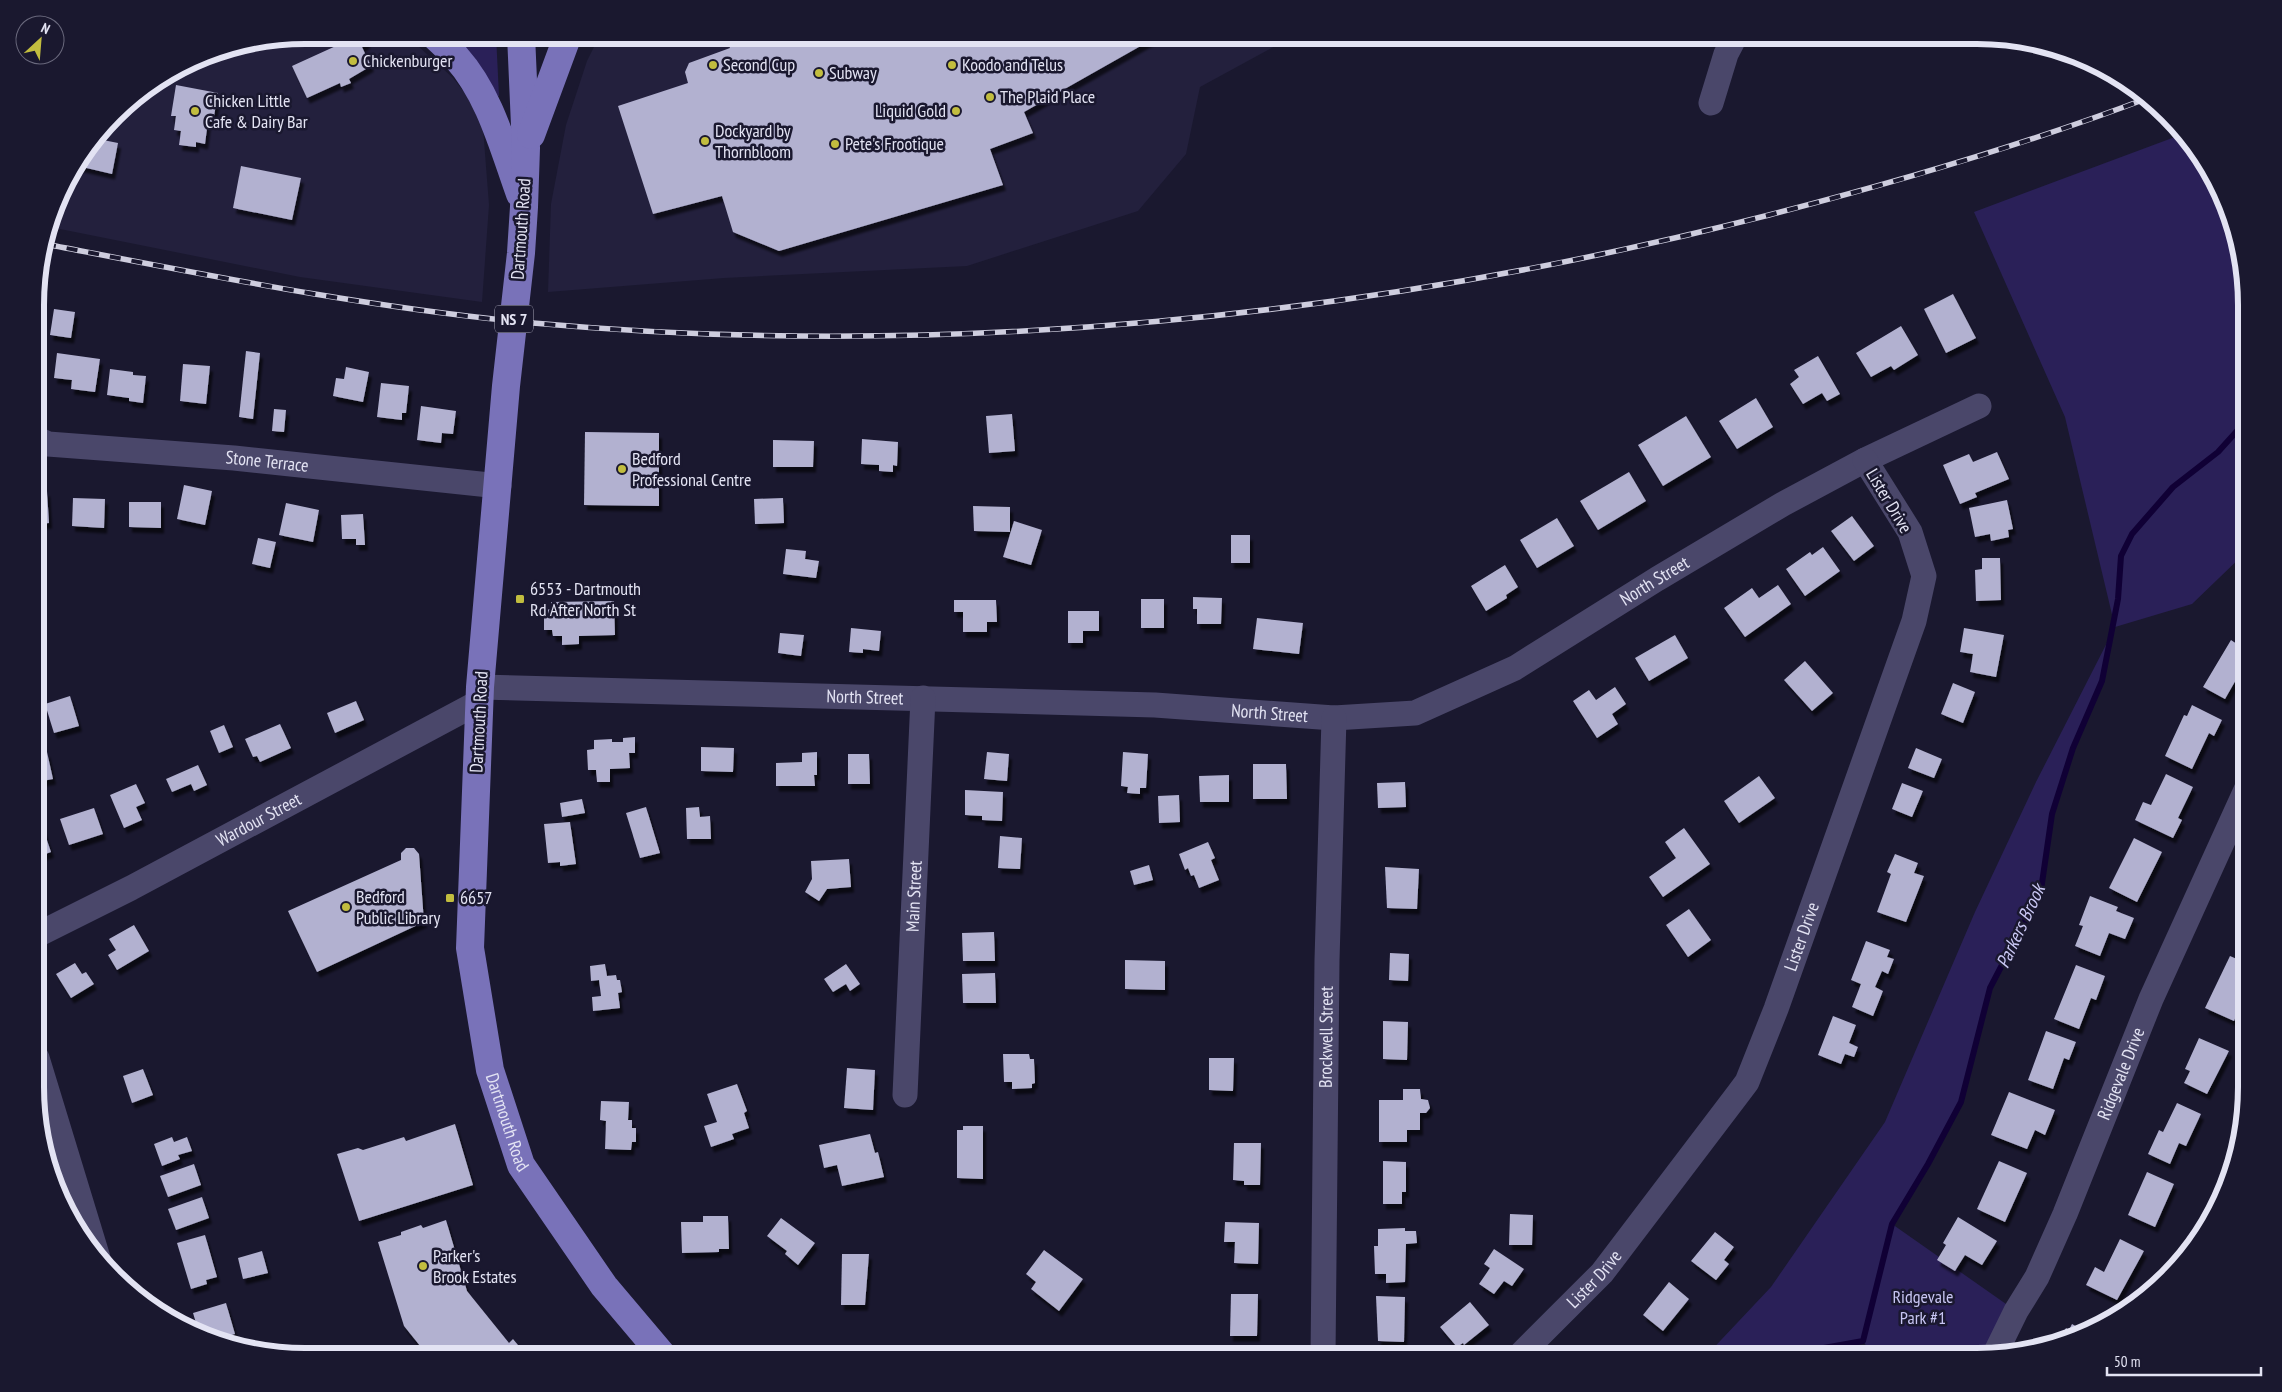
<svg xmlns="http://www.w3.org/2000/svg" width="2282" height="1392" viewBox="0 0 2282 1392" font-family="'PT Sans Narrow',sans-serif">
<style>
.built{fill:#23203d}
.green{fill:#2a2058}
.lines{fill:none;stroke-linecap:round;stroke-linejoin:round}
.stream{stroke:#100035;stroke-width:6}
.building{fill:#b2b1d0;filter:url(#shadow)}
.street{stroke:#4a476a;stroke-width:25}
.primary{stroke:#7972b9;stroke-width:28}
.rail-casing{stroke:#cecdde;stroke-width:5.5}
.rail{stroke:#1a182f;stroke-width:4;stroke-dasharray:11;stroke-linecap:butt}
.poi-dot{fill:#c2bd3f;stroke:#1a182f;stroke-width:2}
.labels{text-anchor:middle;stroke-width:5;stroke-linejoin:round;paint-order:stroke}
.shield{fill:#1a182f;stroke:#a7a6b8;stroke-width:1}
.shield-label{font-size:16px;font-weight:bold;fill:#e3e3f3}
.poi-label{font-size:18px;fill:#e3e3f3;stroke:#1a182f;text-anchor:start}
.street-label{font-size:18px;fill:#e3e3f3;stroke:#1a182f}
.park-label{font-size:18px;fill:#c7c5f2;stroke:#1a182f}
.water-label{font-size:19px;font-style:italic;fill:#cac8f4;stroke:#1a182f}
.rim{fill:none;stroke:#e3e3f3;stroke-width:6}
</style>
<defs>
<filter id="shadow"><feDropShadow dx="3" dy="5.5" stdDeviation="1" flood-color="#0009"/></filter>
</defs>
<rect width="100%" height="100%" fill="#1a182f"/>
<g class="built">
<path d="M305,35H406L453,78L482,115L489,205L482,302L300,277L50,227L63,185L127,102L202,55Z"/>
<path d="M600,35H1291L1275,46L1200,87L1186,154L1138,211L967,266L724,278L548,292L551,204L566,125L587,61Z"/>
</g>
<g class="green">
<path d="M449,35H496L499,96H498Z"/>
<path d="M2183,134L2211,170L2238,235L2246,287V552L2192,604L2115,627L2102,681L2073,748L2052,814L2041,890L1990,988L1961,1102L1928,1164L1892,1224L2016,1311L1995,1356H1873L1863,1341L1807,1351L1801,1357H1705L1771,1287L1885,1122L1975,912L2036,782L2115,627L2065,417L1974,212Z"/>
</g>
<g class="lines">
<path class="stream" d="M1801,1357L1807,1351L1863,1341L1892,1224L1928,1164L1961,1102L1990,988L2041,890L2052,814L2073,748L2102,681L2118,599L2121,556L2132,534L2173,487L2218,452L2246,421"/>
</g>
<g class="building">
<path d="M349,35H367V43L362,47L371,66L349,79L351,83L341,87L340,83L307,98L292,66L349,40Z"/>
<path d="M749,35H1160L1024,112L1033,133L990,149L1003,185L779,251L733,232L722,196L653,214L618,106L688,83L685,72L689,63L730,48L728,43Z"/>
<path d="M176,85L218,93L213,122L208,121L205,144L196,142V147L179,145L181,131L174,130L176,116H171Z"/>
<path d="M98,139L118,143L112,174L78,166Z"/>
<path d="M241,166L301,178L292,220L233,208Z"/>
<path d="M1953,294L1976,338L1946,353L1924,309Z"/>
<path d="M54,309L75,312L71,338L50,335Z"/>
<path d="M1901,326L1918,355L1894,370L1891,366L1871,377L1856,353Z"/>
<path d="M246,351L260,353L253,419L239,417Z"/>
<path d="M57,353L100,359L95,392L71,389L72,380L54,378Z"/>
<path d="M1818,356L1840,394L1827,401L1822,393L1803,404L1790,384L1799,377L1794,370Z"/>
<path d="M183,364L210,366L206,404L180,401Z"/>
<path d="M346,367L369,372L363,402L333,396L336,378L344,379Z"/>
<path d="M110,369L133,372V375L146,376L143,403L129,401V398L107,395Z"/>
<path d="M381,383L409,386L406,413H402V420L377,417Z"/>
<path d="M1756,398L1773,427L1737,449L1719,421Z"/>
<path d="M421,406L456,411L453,434L442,433L441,443L417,440Z"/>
<path d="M274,409L286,410L284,432L272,431Z"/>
<path d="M1012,414L1015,451L989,453L986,416Z"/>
<path d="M1686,416L1711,457L1663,486L1638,445Z"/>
<path d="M585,432L659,433V506L584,505Z"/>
<path d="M862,439L898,442L897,466L893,465V472L879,471V465L861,464Z"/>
<path d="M773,440L814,441L813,467H773Z"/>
<path d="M1997,452L2009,479L1975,493L1977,497L1960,504L1943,465L1969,454L1973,462Z"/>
<path d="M1629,472L1646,501L1598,530L1580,501Z"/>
<path d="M184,485L212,491L205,525L177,519Z"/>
<path d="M37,491H47L49,523L37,524Z"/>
<path d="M73,498L105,499L104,528L72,526Z"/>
<path d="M783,498L784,523L755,524L754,499Z"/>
<path d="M2007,500L2013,529L2008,530L2009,537L1991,541L1990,534L1975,537L1969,508Z"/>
<path d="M129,502H161V528L129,527Z"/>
<path d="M286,503L319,510L313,542L279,535Z"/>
<path d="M973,506L1010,507V532L974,531Z"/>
<path d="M363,514L365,545H356V539H342L341,515Z"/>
<path d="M1852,516L1874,546L1854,561L1831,531Z"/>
<path d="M1557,518L1574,546L1537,568L1520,540Z"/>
<path d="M1014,521L1042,530L1031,565L1003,557Z"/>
<rect x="1231" y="535" width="19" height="28"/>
<path d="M258,538L276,542L270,568L252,564Z"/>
<path d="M1823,547L1840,571L1805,596L1786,569L1810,552L1812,555Z"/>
<path d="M786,549L806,551L805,559L819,561L816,578L783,574Z"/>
<path d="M1982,558H2000L2001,600L1976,601L1975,570L1982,569Z"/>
<path d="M1505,565L1518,587L1506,595L1507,598L1486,611L1471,586Z"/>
<path d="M1778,585L1791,604L1745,637L1724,608L1752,588L1759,598Z"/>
<path d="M1193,597L1222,598L1221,624H1197V609H1193Z"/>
<rect x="1141" y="599" width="23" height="29"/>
<path d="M954,600H996L997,622H987V632H963V612H954Z"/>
<path d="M614,601L615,635L579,636V644L562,645V636H553L552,630H544V610L552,609L551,602Z"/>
<path d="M1068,611H1099V631H1083V643H1068Z"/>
<path d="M1257,618L1303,623L1299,654L1253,649Z"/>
<path d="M851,628L881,631L879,651L863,649V653L849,652Z"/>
<path d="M1964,628L2004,635L1996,677L1970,672L1973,654L1960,652Z"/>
<path d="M780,633L804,635L801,656L778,653Z"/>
<path d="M1675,635L1688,658L1649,681L1635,658Z"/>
<path d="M2231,640L2246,650V675L2242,681L2237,678L2225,699L2203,687Z"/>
<path d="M1805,661L1833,693L1812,711L1784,680Z"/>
<path d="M1953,683L1975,692L1963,723L1941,714Z"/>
<path d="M1615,687L1626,704L1612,714L1618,724L1597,738L1573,701L1589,690L1596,700Z"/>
<path d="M70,696L79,726L54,733L45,704Z"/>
<path d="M356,701L364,720L335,733L327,713Z"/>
<path d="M2192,705L2222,720L2214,736L2209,733L2192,769L2165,756L2184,715L2187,716Z"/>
<path d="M280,724L291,748L260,762L257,756L253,757L245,739Z"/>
<path d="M224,725L233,747L219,753L210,731Z"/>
<path d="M635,737V753H629L630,768L610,769V782H597L596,770H588L587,750L594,749V740L612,739V742H623V738Z"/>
<path d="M701,747L734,748L733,772L701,771Z"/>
<path d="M1916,748L1942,759L1934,778L1908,768Z"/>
<path d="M47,752L53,779L37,782V755Z"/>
<path d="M817,752V775H814L815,786H776V763L802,762V753Z"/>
<path d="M987,752L1009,754L1007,781L984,779Z"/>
<path d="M1123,752L1148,754L1146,788H1140V794L1127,793L1128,787L1121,786Z"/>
<path d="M848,754H869L870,784H848Z"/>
<path d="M1253,764H1286L1287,799H1253Z"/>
<path d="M198,765L207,785L194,791L191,784L172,792L166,779Z"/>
<path d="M2166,774L2193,787L2178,818L2182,820L2173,838L2135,820L2143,802L2151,805Z"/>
<path d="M1229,775V802H1200L1199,776Z"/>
<path d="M1759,776L1775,798L1739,823L1724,801Z"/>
<path d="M1405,782L1406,807L1378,808L1377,783Z"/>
<path d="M1902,783L1923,791L1912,817L1892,809Z"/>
<path d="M136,784L145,803L136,807L142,820L124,828L110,795Z"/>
<path d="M965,790L1003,792L1002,821L982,820V816L965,815Z"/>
<path d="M1179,795L1180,822L1159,823L1158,796Z"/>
<path d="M582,799L585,813L562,817L560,803Z"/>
<path d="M646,807L660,853L640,858L626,813Z"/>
<path d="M699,807L700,817L710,816L711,839H687L686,808Z"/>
<path d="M94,808L103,834L69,845L60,819Z"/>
<path d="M40,820L51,852L37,857V821Z"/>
<path d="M570,822L576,864L560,866V862L548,863L544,824Z"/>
<path d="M1684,828L1710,864L1663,897L1649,877L1676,858L1665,842Z"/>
<path d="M1000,836L1022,838L1020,869L998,868Z"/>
<path d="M2134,838L2162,852L2137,902L2109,888Z"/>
<path d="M1208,842L1215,858L1211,860L1219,880L1199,888L1194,875L1191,876L1188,868L1185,870L1179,854Z"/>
<path d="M406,848H414L419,854L424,922L317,972L288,911L401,860V853Z"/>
<path d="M1895,854L1918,863L1914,873L1924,876L1906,922L1877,912L1891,874L1887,872Z"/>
<path d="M849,859L851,887L827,889L819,901L805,892L812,879L811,861Z"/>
<path d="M1149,865L1153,880L1134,885L1130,871Z"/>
<path d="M1385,867L1419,869L1417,909L1387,908Z"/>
<path d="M2090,896L2118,907L2116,911L2134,918L2125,939L2109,933L2100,956L2075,946L2083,926L2079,925Z"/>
<path d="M1689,909L1711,940L1688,957L1666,925Z"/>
<path d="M2246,924V946L2238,942Z"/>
<path d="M134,925L149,951L117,970L108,955L116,950L109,939Z"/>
<path d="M994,932L995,961H963L962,933Z"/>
<path d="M1866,941L1890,950L1887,957L1894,959L1888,974L1882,971L1875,987L1883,991L1873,1016L1852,1007L1861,984L1851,980Z"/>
<path d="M1390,953L1409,954L1408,981L1389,980Z"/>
<path d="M2230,956L2246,963V992L2234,1021L2205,1008Z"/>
<path d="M1125,960L1165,961V990L1125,989Z"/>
<path d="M75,963L82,974L86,972L94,984L71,998L56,974Z"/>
<path d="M605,964L607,976L616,975L617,980H620L622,992L618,993L620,1008L593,1011L592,997L601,996L599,980L591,981L590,966Z"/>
<path d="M846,964L860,984L850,991L846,984L833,992L824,979Z"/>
<path d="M2076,965L2105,976L2096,1000L2091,998L2079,1029L2054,1019Z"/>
<path d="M995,973L996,1003H963L962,974Z"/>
<path d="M1833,1016L1856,1025L1849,1043L1858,1047L1854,1057L1845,1054L1841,1064L1818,1055Z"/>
<path d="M1383,1021L1408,1022L1407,1060L1383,1059Z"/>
<path d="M2046,1031L2076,1042L2069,1060L2064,1058L2053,1089L2028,1080Z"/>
<path d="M2199,1038L2229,1051L2207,1094L2184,1083L2190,1071L2185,1069Z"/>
<path d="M1003,1054H1029L1030,1059H1034L1035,1083L1032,1084V1088L1012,1089V1082H1004Z"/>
<path d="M1209,1058H1234L1233,1091L1209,1090Z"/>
<path d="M847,1068L875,1070L873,1110L844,1108Z"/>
<path d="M143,1069L153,1095L132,1103L123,1076Z"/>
<path d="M737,1084L747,1111L744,1113L749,1128L732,1134L734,1139L711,1147L704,1126L717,1122L707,1094Z"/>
<path d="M1403,1089H1420L1421,1099L1428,1100L1430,1108L1426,1113H1420V1130H1407V1142H1379V1100H1403Z"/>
<path d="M2009,1092L2055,1110L2045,1135L2035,1130L2027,1149L1991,1135Z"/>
<path d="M601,1101L629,1102L628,1120H632V1128H636V1142H632L631,1150L605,1149L606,1121L600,1120Z"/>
<path d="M2177,1103L2201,1114L2186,1146L2179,1143L2170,1164L2148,1154L2159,1130L2163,1132Z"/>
<path d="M455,1124L473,1185L359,1221L337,1154L358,1148L363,1150L404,1137L406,1141Z"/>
<path d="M963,1126H983V1179L957,1178V1130H963Z"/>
<path d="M870,1134L875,1153L878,1152L884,1177L842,1186L837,1165L824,1168L819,1145Z"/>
<path d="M172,1137L174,1142L187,1137L192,1151L178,1155L180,1159L162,1166L154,1144Z"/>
<path d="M1234,1143H1261L1260,1185H1244V1181L1233,1180Z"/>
<path d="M1383,1161L1406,1162V1192H1402V1204H1383Z"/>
<path d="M1999,1161L2027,1173L2005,1222L1977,1209Z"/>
<path d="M194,1164L201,1185L168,1197L160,1176Z"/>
<path d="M2147,1172L2174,1184L2155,1227L2128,1215Z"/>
<path d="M202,1197L209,1218L176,1230L168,1209Z"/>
<path d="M1510,1214L1533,1215L1532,1245H1509Z"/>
<path d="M703,1216H728L729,1249H719V1252L682,1253L681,1222H703Z"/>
<path d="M1958,1217L1997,1241L1982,1265L1965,1255L1955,1271L1937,1260L1946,1245L1943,1243Z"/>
<path d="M781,1218L815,1243L798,1265L785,1254L787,1251L767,1236Z"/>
<path d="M446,1220L467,1291L509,1343L513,1339L528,1357H429L404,1326L378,1242L401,1235V1232L421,1225L423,1228Z"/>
<path d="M1225,1222L1259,1223L1258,1264L1234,1263L1235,1242H1224Z"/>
<path d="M1405,1228V1231H1416L1417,1243L1406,1244L1405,1282L1386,1283V1274H1375L1374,1246H1378V1229Z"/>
<path d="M1715,1232L1734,1247L1724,1260L1729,1264L1716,1280L1691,1261Z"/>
<path d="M205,1235L217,1277L206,1280L207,1284L191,1289L177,1243Z"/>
<path d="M2120,1239L2144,1251L2117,1300L2086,1285L2095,1267L2104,1272Z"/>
<path d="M1494,1249L1524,1269L1512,1286L1504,1281L1494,1294L1479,1284L1490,1268L1484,1264Z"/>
<path d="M1044,1250L1083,1279L1059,1311L1031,1289L1036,1282L1026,1274Z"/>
<path d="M262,1251L268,1273L243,1279L238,1258Z"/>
<path d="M842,1254H869L865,1305H841Z"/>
<path d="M1669,1282L1689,1299L1663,1331L1643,1315Z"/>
<path d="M1231,1294H1258L1257,1336H1230Z"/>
<path d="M1376,1296L1405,1297L1404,1342L1378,1341Z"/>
<path d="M1470,1302L1489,1325L1464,1345L1463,1343L1457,1347L1440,1327Z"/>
<path d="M226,1303L235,1334L213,1340L199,1333L193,1313Z"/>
<path d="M2072,1324L2086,1332L2058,1343L2066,1328L2069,1330Z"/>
</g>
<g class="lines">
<g class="street">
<path d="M1711,103L1726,54L1736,35"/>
<path id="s1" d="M37,439L48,444L234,458L499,486"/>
<path id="s2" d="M480,687L1155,705L1334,718L1415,713L1515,668L1657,579L1783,504L1865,460L1979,406"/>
<path id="s3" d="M37,935L131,888L479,702"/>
<path d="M37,1058L98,1258"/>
<path id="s4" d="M905,1095L923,698"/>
<path id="s5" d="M1994,1356L2016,1311L2037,1277L2065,1214L2151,999L2246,790"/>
<path id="s6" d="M1323,1357L1327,960L1334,718"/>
<path id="s7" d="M1518,1357L1602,1273L1738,1094L1747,1082L1776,1009L1914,621L1924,576L1910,532L1865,460"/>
</g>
<g class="primary">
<path d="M434,35C441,42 449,49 456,57C490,95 503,147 520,194"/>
<path id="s8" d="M521,35L526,148L524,207L521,253L506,386L480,687L470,948L490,1070L521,1165L604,1286L664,1357"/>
<path d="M531,135L568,35"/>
</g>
<defs>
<path id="rail" d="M45,244C207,275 368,308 533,323C946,360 1368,318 1769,215C1897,182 2024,145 2148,98"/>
</defs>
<use href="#rail" class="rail-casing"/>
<use href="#rail" class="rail"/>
</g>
<g class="poi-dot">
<circle cx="353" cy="61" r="5"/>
<circle cx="713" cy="65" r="5"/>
<circle cx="952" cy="65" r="5"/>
<circle cx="819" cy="73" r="5"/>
<circle cx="990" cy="97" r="5"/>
<circle cx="195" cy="111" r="5"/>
<circle cx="956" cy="111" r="5"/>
<circle cx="705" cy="141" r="5"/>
<circle cx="835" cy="144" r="5"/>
<circle cx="622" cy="469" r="5"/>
<rect x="515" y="594" width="10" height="10" rx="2.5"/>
<rect x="445" y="893" width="10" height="10" rx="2.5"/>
<circle cx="346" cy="907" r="5"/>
<circle cx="423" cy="1266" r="5"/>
</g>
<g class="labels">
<rect class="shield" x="495" y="305.5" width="38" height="27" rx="4"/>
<g class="shield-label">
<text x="514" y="325">NS 7</text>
</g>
<g class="poi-label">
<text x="363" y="67">Chickenburger</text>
<text x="723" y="71">Second Cup</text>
<text x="962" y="71">Koodo and Telus</text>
<text x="829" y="79">Subway</text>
<text x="1000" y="103">The Plaid Place</text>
<text x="205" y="107">Chicken Little<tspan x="205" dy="21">Cafe &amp; Dairy Bar</tspan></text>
<text x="946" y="117" text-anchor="end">Liquid Gold</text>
<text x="715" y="137">Dockyard by<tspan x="715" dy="21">Thornbloom</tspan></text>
<text x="845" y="150">Pete's Frootique</text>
<text x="632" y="465">Bedford<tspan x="632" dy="21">Professional Centre</tspan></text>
<text x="530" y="595">6553 - Dartmouth<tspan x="530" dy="21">Rd After North St</tspan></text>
<text x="356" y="903">Bedford<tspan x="356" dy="21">Public Library</tspan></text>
<text x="460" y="904">6657</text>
<text x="433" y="1262">Parker's<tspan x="433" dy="21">Brook Estates</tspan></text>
</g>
<g class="street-label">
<text transform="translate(521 229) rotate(-86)" y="6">Dartmouth Road</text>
<text dy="6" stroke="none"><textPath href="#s1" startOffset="232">Stone Terrace</textPath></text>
<text transform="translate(1889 501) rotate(59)" y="6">Lister Drive</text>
<text dy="6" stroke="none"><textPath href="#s2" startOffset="1210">North Street</textPath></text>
<text dy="6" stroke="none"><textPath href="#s2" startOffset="385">North Street</textPath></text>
<text dy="6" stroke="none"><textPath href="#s2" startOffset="790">North Street</textPath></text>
<text transform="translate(479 722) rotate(-87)" y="6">Dartmouth Road</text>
<text dy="6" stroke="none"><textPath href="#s3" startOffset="250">Wardour Street</textPath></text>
<text dy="6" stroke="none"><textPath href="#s4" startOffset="199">Main Street</textPath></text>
<text dy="6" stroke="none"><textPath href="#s7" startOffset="514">Lister Drive</textPath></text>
<text dy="6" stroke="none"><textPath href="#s6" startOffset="320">Brockwell Street</textPath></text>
<text dy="6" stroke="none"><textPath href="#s5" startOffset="310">Ridgevale Drive</textPath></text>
<text dy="6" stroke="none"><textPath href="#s8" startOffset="1094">Dartmouth Road</textPath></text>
<text dy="6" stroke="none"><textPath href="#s7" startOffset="109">Lister Drive</textPath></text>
</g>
<g class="park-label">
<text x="1923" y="1303">Ridgevale<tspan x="1923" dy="21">Park #1</tspan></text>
</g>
<g class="water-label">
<text transform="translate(2020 926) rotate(-65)" y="7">Parkers Brook</text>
</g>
</g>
<path d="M0 0H2282V1392H0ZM305 44H1977A261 261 0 0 1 2238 305V1087A261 261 0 0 1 1977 1348H305A261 261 0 0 1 44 1087V305A261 261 0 0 1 305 44Z" fill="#1a182f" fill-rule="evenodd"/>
<path class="rim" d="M305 44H1977A261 261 0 0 1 2238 305V1087A261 261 0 0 1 1977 1348H305A261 261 0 0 1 44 1087V305A261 261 0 0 1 305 44Z"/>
<g transform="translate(40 40) rotate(26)"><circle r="24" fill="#1a182f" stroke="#6a697d"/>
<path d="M0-4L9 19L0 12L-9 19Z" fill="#c2bd3f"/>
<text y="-8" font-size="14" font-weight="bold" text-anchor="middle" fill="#e3e3f3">N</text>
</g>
<path d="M2107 1367v8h154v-8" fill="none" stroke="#e3e3f3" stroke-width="2.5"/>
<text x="2114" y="1367" font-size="15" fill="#e3e3f3" stroke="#1a182f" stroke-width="4" paint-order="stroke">50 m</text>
</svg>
